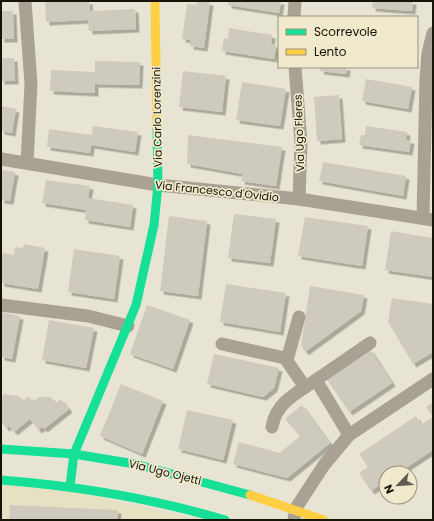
<svg xmlns="http://www.w3.org/2000/svg" width="434" height="521" viewBox="0 0 434 521" font-family="Poppins,sans-serif">
<style>
.built{fill:#e7e1c4}
.building{fill:#cfcabe;filter:url(#shadow)}
.lines{fill:none;stroke-linecap:round;stroke-linejoin:round}
.street{stroke:#aaa195;stroke-width:13}
.fast{stroke:#16e098;stroke-width:9}
.slow{stroke:#ffcf43;stroke-width:9}
.labels{text-anchor:middle;stroke-width:3.5;stroke-linejoin:round;paint-order:stroke}
.street-label{font-size:11px;fill:#161309;stroke:#f0e9cb}
</style>
<defs>
<filter id="shadow"><feDropShadow dx="3.5" dy="3.5" stdDeviation="0" flood-color="#0004"/></filter>
</defs>
<rect width="100%" height="100%" fill="#e8e4d3"/>
<path class="built" d="M1,484L65,490L203,520H1Z"/>
<g class="building">
<path d="M45,1H89L90,11L135,9L136,29L89,31L88,20L46,22Z"/>
<path d="M197,1L210,2L204,48L190,46L191,40L182,39L187,4L196,5Z"/>
<path d="M228,1H281L279,13L228,5Z"/>
<path d="M373,1H413L412,11L372,8Z"/>
<path d="M1,11H13L14,39H1Z"/>
<path d="M229,28L272,35L271,44L276,45L274,59L222,51L224,38L228,39Z"/>
<path d="M1,58H14L15,81H1Z"/>
<path d="M95,61L140,62L139,85L95,84V93L50,91L51,70L95,72Z"/>
<path d="M321,67H347L346,74L320,71Z"/>
<path d="M183,71L226,76L222,112L179,107Z"/>
<path d="M366,79L412,87L408,109L362,101Z"/>
<path d="M242,82L286,89L280,126L236,120Z"/>
<path d="M339,95L342,139L317,141L314,97Z"/>
<path d="M1,106L16,109L12,133L1,131Z"/>
<path d="M93,126L138,132L135,152L91,145L90,153L47,147L49,129L92,135Z"/>
<path d="M366,126L407,132L406,140H411L409,152L359,145L361,135H365Z"/>
<path d="M188,135L282,147L276,186L241,181L243,174L187,164Z"/>
<path d="M323,162L406,176L403,196L319,181Z"/>
<path d="M1,170L15,172L10,201L1,200Z"/>
<path d="M46,180L90,186L88,198L133,205L130,227L85,220L86,210L42,203Z"/>
<path d="M234,214L276,219L270,263L228,258Z"/>
<path d="M169,216L207,221L198,296L160,291Z"/>
<path d="M305,217L368,226L362,266L298,256Z"/>
<path d="M391,231L433,238V277L385,270Z"/>
<path d="M24,244L45,248L38,289L1,283V253L14,255L15,247L23,248Z"/>
<path d="M74,249L120,256L114,299L68,292Z"/>
<path d="M226,284L286,293L280,332L220,322Z"/>
<path d="M310,286L364,295L361,311L305,352L301,345Z"/>
<path d="M392,298L433,304V352L413,364L388,322Z"/>
<path d="M147,305L190,320L173,369L130,354Z"/>
<path d="M1,312L20,316L12,359L1,357Z"/>
<path d="M49,320L94,328L86,368L42,360Z"/>
<path d="M370,349L392,383L349,412L326,378Z"/>
<path d="M214,354L279,368L274,388L263,397L207,384Z"/>
<path d="M121,384L163,401L142,454L100,436Z"/>
<path d="M4,394L19,396L23,401L29,396L33,402L39,397H51L56,403L61,399L69,409L44,429L42,427L38,430L30,419L14,432L9,426L6,428L1,422V397Z"/>
<path d="M433,402V450L398,473H386V481L371,491L359,473L368,467L359,454L416,416L421,425L433,417L426,407Z"/>
<path d="M302,405L330,443L287,478L233,464L239,442L280,453L300,436L285,419Z"/>
<path d="M187,410L233,420L223,460L178,449Z"/>
<path d="M10,505L118,510L117,520H9Z"/>
</g>
<g class="lines">
<g class="street">
<path d="M25,1L31,84L27,163"/>
<path d="M294,17L295,1"/>
<path d="M295,67L301,143L299,199"/>
<path d="M1,159L158,185L299,199L433,220"/>
<path d="M423,218L426,79L428,53L433,33"/>
<path d="M1,305L88,316L128,326"/>
<path d="M222,344L285,358L305,387"/>
<path d="M287,360L299,317"/>
<path d="M316,380L370,343"/>
<path d="M272,427C276,402 297,393 316,380L349,435"/>
<path d="M294,520L296,508L324,465L349,435L433,379"/>
</g>
<g class="fast">
<path d="M1,449L74,454L135,464L250,495"/>
<path d="M1,480C77,486 151,498 225,520"/>
<path d="M70,486L74,454L136,305L154,225L158,185L157,128"/>
</g>
<g class="slow">
<path d="M155,1L157,128"/>
<path d="M250,495L324,520"/>
</g>
</g>
<g class="labels">
<g class="street-label">
<text transform="translate(157 117) rotate(-91)" y="4">Via Carlo Lorenzini</text>
<text transform="translate(299 133) rotate(-92)" y="4">Via Ugo Fleres</text>
<text transform="translate(217 191) rotate(6)" y="4">Via Francesco d'Ovidio</text>
<text transform="translate(165 472) rotate(14)" y="4">Via Ugo Ojetti</text>
</g>
</g>
<rect width="434" height="521" fill="none" stroke="#161309" stroke-width="4"/>
<rect x="278" y="16" width="140" height="52" fill="#f0e9cb" stroke="#99937d"/>
<rect x="286" y="29" width="20" height="6" fill="#16e098" stroke="#99937d"/>
<text x="314" y="36" font-size="12" fill="#161309">Scorrevole</text>
<rect x="286" y="49" width="20" height="6" fill="#ffcf43" stroke="#99937d"/>
<text x="314" y="56" font-size="12" fill="#161309">Lento</text>
<g transform="translate(398 485) rotate(245)"><circle r="19" fill="#f0e9cb" stroke="#99937d"/>
<path d="M0-3L7 15L0 10L-7 15Z" fill="#605c50"/>
<text y="-6" font-size="11" font-weight="bold" text-anchor="middle" fill="#161309">N</text>
</g>
</svg>
